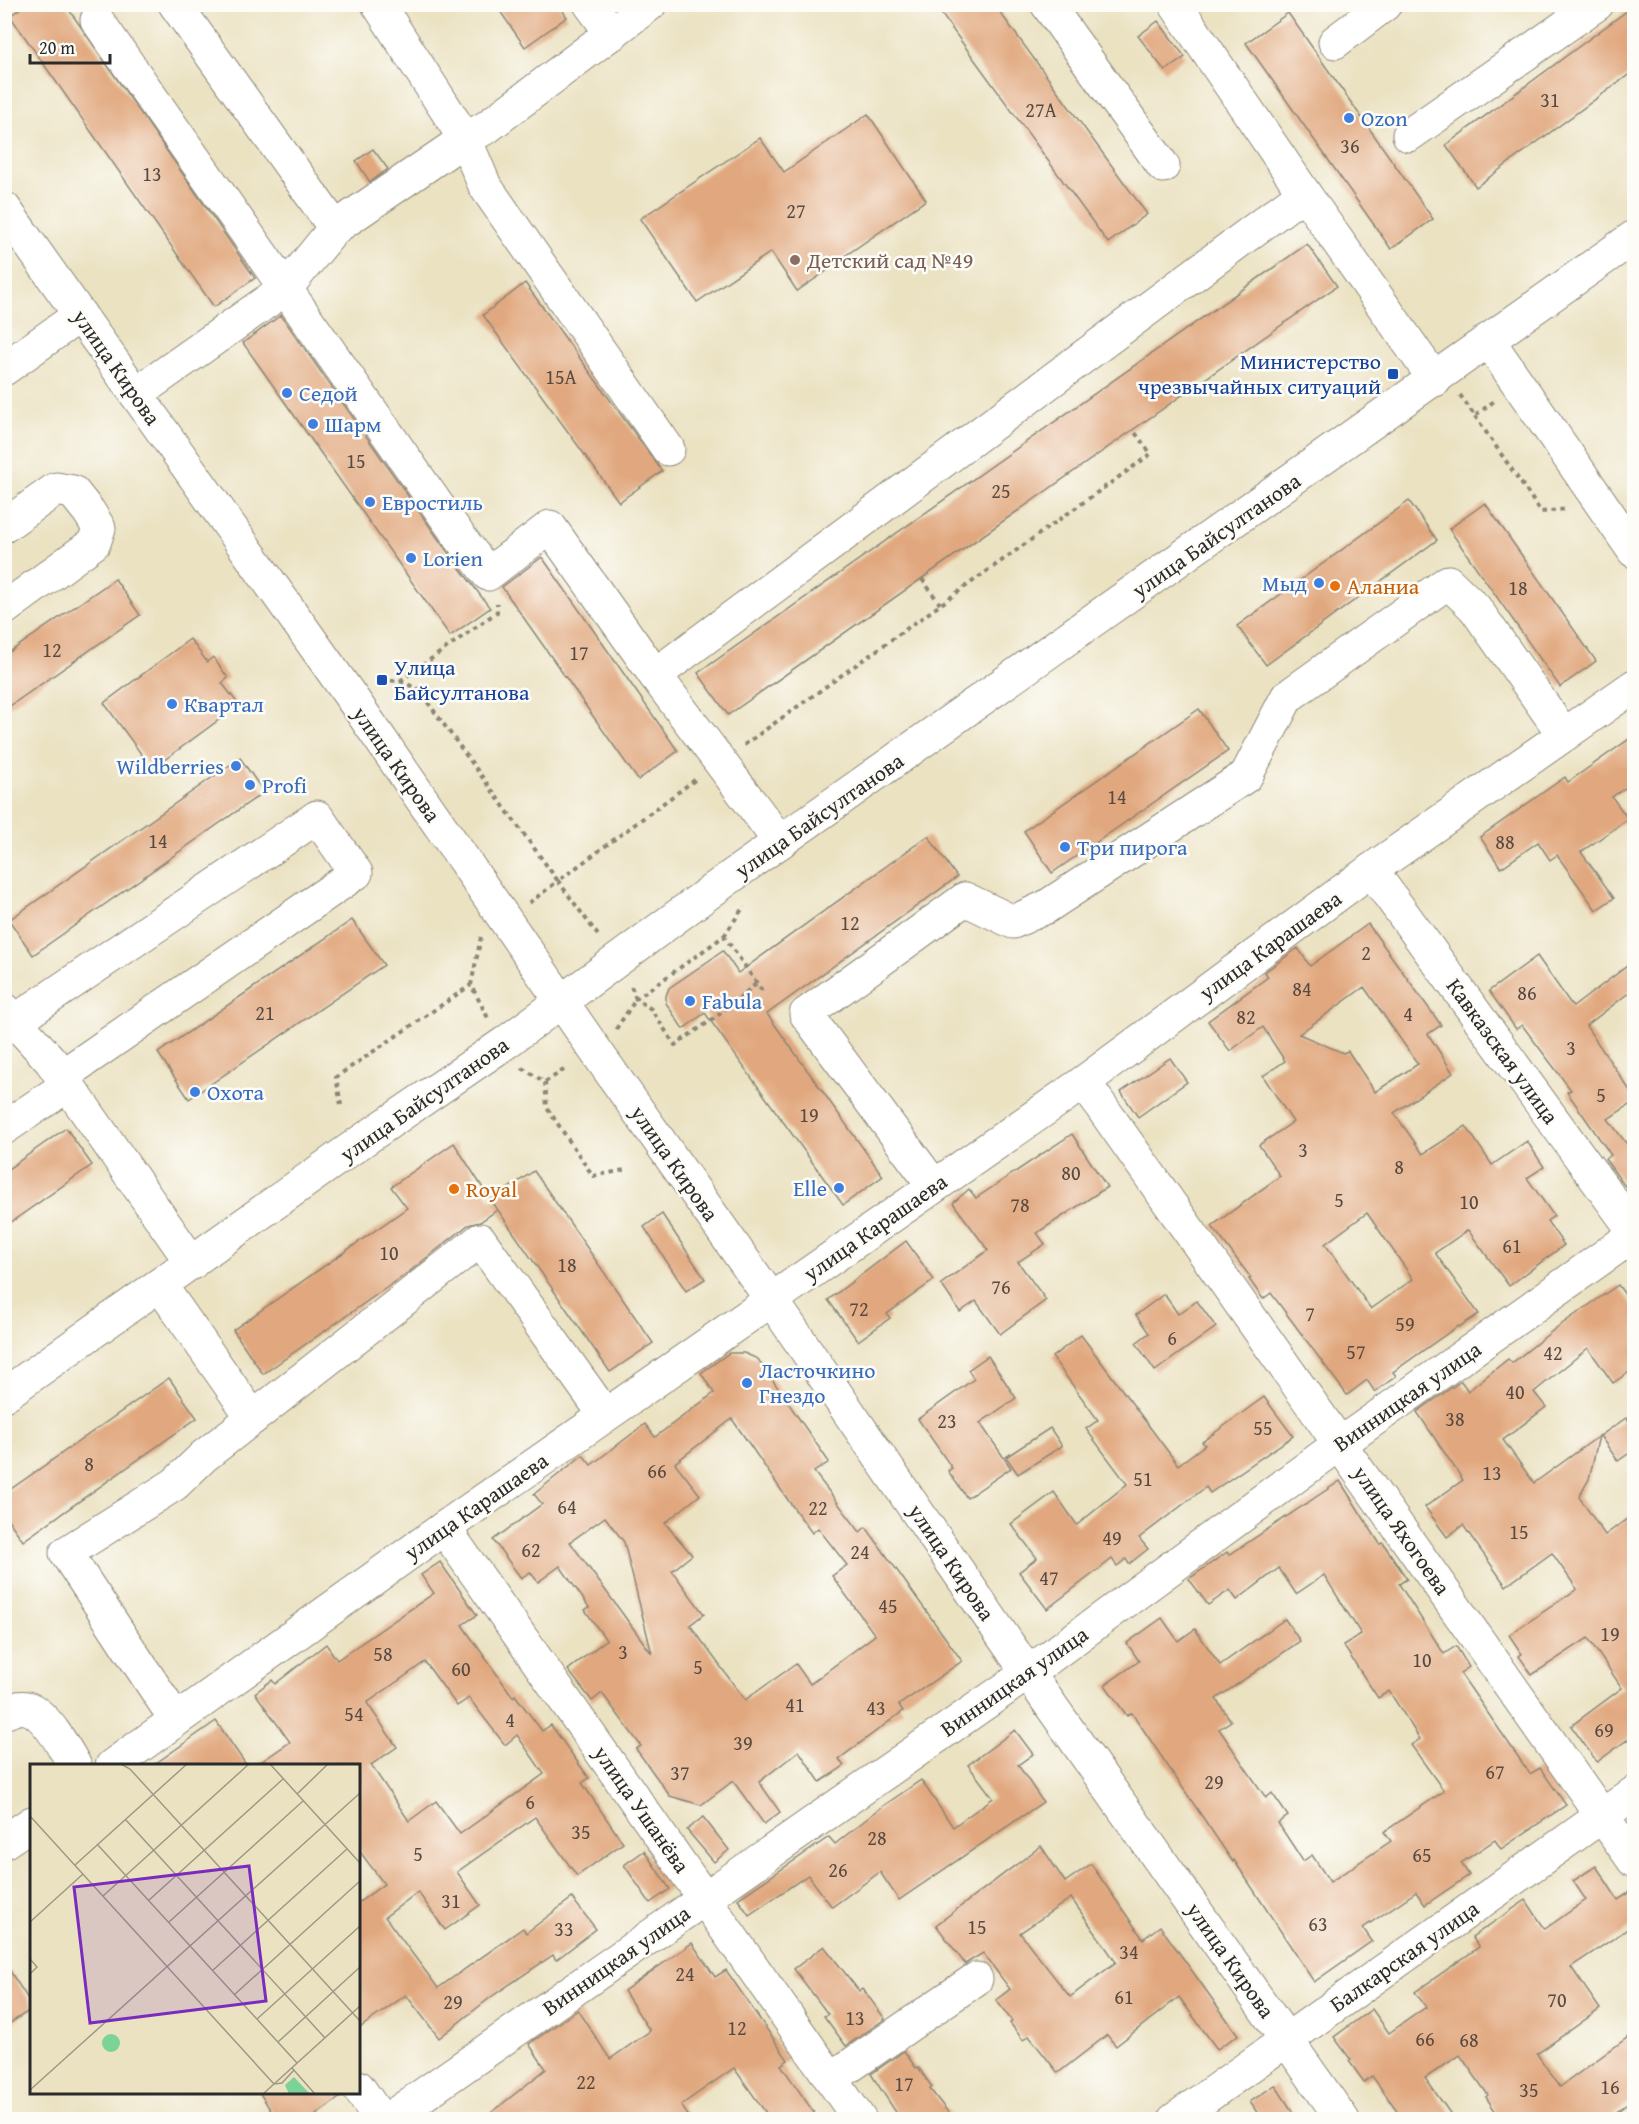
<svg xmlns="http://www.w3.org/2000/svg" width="1639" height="2124" viewBox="0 0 1639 2124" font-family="'Gentium Book Plus',serif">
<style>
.building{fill:#e1a87f;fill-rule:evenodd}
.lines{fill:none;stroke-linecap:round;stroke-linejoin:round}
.minor-casing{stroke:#8b8676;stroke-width:35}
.major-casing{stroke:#8b8676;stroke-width:35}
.path{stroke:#8b8676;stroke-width:4;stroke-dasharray:4.5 4.5;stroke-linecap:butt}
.minor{stroke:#fff;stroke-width:33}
.major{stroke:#fff;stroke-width:33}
.shop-dot{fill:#3f7fe0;stroke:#fdfcf7;stroke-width:2}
.education-dot{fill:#8d6e63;stroke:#fdfcf7;stroke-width:2}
.transit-dot{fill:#1a4fb4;stroke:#fdfcf7;stroke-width:2}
.food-dot{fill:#e8710a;stroke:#fdfcf7;stroke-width:2}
.labels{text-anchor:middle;stroke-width:5;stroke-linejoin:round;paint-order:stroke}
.number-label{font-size:20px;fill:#584a40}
.shop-label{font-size:22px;fill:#366cbe;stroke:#fdfcf7;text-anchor:start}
.education-label{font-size:22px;fill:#785e54;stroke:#fdfcf7;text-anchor:start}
.transit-label{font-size:22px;fill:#164399;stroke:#fdfcf7;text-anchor:end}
.street-label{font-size:22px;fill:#2b2b2b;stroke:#fdfcf7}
.food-label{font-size:22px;fill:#c56008;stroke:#fdfcf7;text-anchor:start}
.inset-road{fill:none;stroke:#9e9986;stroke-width:1.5}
.view{fill:#7b2cbf;fill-opacity:0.15;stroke:#7b2cbf;stroke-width:3}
.inset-edge{fill:none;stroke:#2b2b2b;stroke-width:3}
</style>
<rect width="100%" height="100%" fill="#fdfcf7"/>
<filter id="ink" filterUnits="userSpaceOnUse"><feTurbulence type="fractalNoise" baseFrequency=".0167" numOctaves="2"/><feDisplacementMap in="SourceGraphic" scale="12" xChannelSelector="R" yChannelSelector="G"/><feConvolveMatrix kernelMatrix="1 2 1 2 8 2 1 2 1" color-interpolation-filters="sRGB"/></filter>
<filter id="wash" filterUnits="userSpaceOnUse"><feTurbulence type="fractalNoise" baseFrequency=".008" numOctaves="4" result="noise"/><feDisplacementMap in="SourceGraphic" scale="24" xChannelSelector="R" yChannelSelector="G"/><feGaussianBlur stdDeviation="1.35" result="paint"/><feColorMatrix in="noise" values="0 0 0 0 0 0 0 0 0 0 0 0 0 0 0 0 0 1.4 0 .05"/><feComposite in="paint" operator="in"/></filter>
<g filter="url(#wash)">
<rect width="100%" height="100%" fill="#ebe2c2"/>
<g id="blocks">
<g class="building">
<path d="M26,4H65L255,278L214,307L10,16Z"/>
<path d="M495,4H558L567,17L525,47Z"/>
<path d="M934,4H994L1147,214L1108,243Z"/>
<path d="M1635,5V70L1476,187L1446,145Z"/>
<path d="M1288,13L1433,219L1391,249L1246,43Z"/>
<path d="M1158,21L1185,57L1165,71L1138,36Z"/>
<path d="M868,114L926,200L842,258L843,260L797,291L771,252L697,302L640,219L760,138L784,172Z"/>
<path d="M373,149L388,169L370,182L356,161Z"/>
<path d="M1307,244L1337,286L728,715L698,673Z"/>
<path d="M525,283L662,471L619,502L483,315Z"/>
<path d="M281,315L444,547L490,608L450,636L243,343Z"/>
<path d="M1409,501L1437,540L1266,665L1237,626Z"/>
<path d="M1485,503L1596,661L1560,687L1449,529Z"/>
<path d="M542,557L678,751L638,780L502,587Z"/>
<path d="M115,579L140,615L4,710V656Z"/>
<path d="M190,639L207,662L213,657L228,678L222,683L239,705L152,769L104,703Z"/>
<path d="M1199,709L1228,751L1052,873L1024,831Z"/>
<path d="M1635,735V781L1612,797L1628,819L1581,852L1614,898L1596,910L1557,855L1550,860L1538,842L1501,868L1480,837L1565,777L1568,782Z"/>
<path d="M240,758L264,792L33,955L9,920Z"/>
<path d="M928,836L957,877L767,1014L883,1176L843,1205L705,1013L683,1029L666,1003V996L669,988L723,951L738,973Z"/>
<path d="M352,920L384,965L189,1099L158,1053Z"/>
<path d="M1368,924L1441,1025L1428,1034L1453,1073L1394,1113L1423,1154L1466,1126L1492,1165L1527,1141L1544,1167L1527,1178L1554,1216L1547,1221L1564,1245L1509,1286L1468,1230L1435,1253L1479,1314L1459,1327L1458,1326L1393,1372L1396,1376L1375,1392L1367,1380L1347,1395L1271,1293L1263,1299L1249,1279L1251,1278L1212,1226L1280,1176L1259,1145L1293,1122L1263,1076L1285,1061L1263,1027L1230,1051L1208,1021L1268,977L1265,972L1298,948L1310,966ZM1364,987L1418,1064L1375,1092L1348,1051L1343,1053L1299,1034ZM1367,1213L1413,1279L1371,1309L1325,1244Z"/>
<path d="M1537,956L1573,1007L1635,960V988L1586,1026L1635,1098V1101L1608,1119L1635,1155V1200L1605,1159L1611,1155L1567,1092L1571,1090L1522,1025L1516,1029L1489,991Z"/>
<path d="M1170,1058L1187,1082L1138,1117L1121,1092Z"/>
<path d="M66,1128L92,1165L4,1227V1172Z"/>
<path d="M1072,1134L1107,1187L1037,1233L1045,1244L1018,1262L1046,1300L1000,1334L976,1301L960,1312L941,1284L988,1250L953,1203L969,1189L976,1198Z"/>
<path d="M454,1143L497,1210L480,1222L468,1225L409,1272L263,1374L233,1330L407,1208L391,1187Z"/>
<path d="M534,1171L653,1343L610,1372L491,1200Z"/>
<path d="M662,1214L705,1279L686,1291L644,1227Z"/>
<path d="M906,1241L934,1280L887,1314L890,1318L858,1341L828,1300Z"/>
<path d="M1618,1285L1635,1308V1368L1613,1383L1588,1348L1534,1392L1546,1407L1503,1440L1534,1483L1599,1436L1589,1479L1579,1497L1605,1535L1635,1513V1734L1597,1762L1571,1726L1622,1688L1588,1638L1532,1675L1519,1656L1522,1654L1509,1635L1577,1589L1552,1553L1506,1586L1463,1525L1447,1537L1425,1507L1463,1480L1417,1412L1461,1381L1468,1391L1508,1359L1512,1363L1556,1328Z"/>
<path d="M1164,1294L1178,1314L1197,1301L1216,1327L1155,1371L1136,1343L1149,1333L1136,1315Z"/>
<path d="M1081,1335L1178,1465L1205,1445L1202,1442L1264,1397L1293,1436L1210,1493L1206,1487L1139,1538L1148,1549L1129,1564L1126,1559L1117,1566L1112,1559L1047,1609L1019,1572L1037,1558L1011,1524L1054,1492L1077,1525L1127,1484L1086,1429L1098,1420L1052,1357Z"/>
<path d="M729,1353H744L758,1359L829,1462L814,1472L860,1532L866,1527L962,1661L899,1705L903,1711L839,1759L844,1766L820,1782L799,1751L759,1782L780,1812L764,1824L733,1781L701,1805L670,1796L636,1749L641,1746L602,1693L592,1701L568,1670L606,1640L585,1610L589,1607L560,1566L538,1582L530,1572L521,1578L493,1540L542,1504L534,1494L583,1455L591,1465L645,1424L655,1437L714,1393L701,1373ZM732,1419L788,1500L812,1533L818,1528L847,1565L832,1576L875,1635L810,1684L796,1664L745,1700L690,1625L704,1614L672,1571L692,1555L665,1523L700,1495L675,1463ZM605,1517L624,1542L652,1654L570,1542Z"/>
<path d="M988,1356L1016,1398L980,1423L1011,1468L967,1498L948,1471L952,1468L918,1419L974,1379L968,1370Z"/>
<path d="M169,1378L197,1418L23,1541L4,1514V1494Z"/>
<path d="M1626,1418L1635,1430V1449L1618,1461L1600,1436Z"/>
<path d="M1050,1428L1062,1446L1018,1474L1006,1457Z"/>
<path d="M1340,1481L1380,1544L1383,1543L1407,1579L1399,1584L1444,1654L1456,1646L1469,1667L1460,1673L1530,1774L1540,1768L1566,1805L1501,1849L1495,1840L1461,1863L1469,1875L1425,1905L1416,1892L1363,1928L1372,1941L1314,1982L1234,1860L1233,1862L1132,1713L1127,1716L1105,1685L1139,1661L1127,1643L1162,1618L1178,1641L1195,1629L1220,1665L1285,1619L1300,1641L1216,1699L1231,1721L1219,1729L1266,1798L1272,1793L1288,1816L1278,1823L1303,1861L1312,1855L1330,1882L1391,1841L1384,1832L1444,1791L1411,1745L1420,1739L1389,1691L1378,1698L1343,1645L1361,1634L1324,1575L1296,1594L1279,1568L1237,1600L1230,1590L1208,1605L1189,1579L1227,1552L1229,1555Z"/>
<path d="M440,1562L477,1615L462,1625L513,1697L515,1695L542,1731L551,1725L589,1778L582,1783L623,1843L577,1876L535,1817L457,1872L480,1905L445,1930L418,1892L385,1917L438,1988L523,1928L526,1933L572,1898L596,1929L556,1960L553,1955L491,1997L439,2038L406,1995L358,2029V1903L384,1884L358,1849V1766H255L290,1742L255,1693L272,1680L275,1684L326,1644L337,1660L434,1593L421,1575ZM425,1662L457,1706L469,1698L505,1745L517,1735L544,1774L460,1834L436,1801L409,1821L371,1765L397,1747L367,1703Z"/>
<path d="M216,1721L247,1766H152Z"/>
<path d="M1015,1730L1033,1754L1018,1765L1043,1802L899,1900L880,1872L832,1907L808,1875L749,1915L738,1899L829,1837L835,1844L883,1806L921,1780L953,1827L993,1798L968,1765Z"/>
<path d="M703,1817L729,1850L714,1862L687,1830Z"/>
<path d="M1041,1846L1065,1882L1091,1864L1143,1939L1160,1926L1238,2035L1217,2049L1179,1997L1116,2046L1107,2035L1058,2073L1029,2036L1023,2040L1010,2023L1012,2021L996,2000L1010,1989L983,1953L965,1964L936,1925ZM1071,1898L1116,1962L1070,1997L1020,1933Z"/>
<path d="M644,1851L670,1889L650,1903L624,1865Z"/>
<path d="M1596,1866L1618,1900L1635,1889V1924L1571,1967L1600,2009L1537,2054L1560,2087L1635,2032V2098L1606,2120H1501L1486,2097L1488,2095L1460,2055L1425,2078L1455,2120H1404L1372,2076L1364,2082L1349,2061L1351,2060L1334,2037L1372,2009L1389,2033L1426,2007L1415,1992L1479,1947L1472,1937L1526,1900L1545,1929L1586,1900L1573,1881Z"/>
<path d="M692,1943L715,1977L726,1970L788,2060L781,2065L819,2120H771L734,2068L681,2105L691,2120H482L546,2069L529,2044L578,2010L610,2059L650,2031L624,1991Z"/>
<path d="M824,1946L859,1991L863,1989L885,2019L846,2046L824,2016L828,2014L794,1969Z"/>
<path d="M4,1962L32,2005V2009L4,2027Z"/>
<path d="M904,2051L916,2068L918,2067L932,2087L930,2089L954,2120H901L871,2074Z"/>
<path d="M1275,2085L1298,2120H1262L1250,2102Z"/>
<path d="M259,2092H341L342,2096L309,2120H277Z"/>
</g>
</g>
</g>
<g filter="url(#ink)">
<use href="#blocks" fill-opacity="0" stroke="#8b8676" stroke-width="1.5"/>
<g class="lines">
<defs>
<g id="minor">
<path d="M175,4L335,228"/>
<path d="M378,4L465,139L485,186L668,449"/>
<path d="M590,4L612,34"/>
<path d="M1047,4L1163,166"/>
<path d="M1175,4L1304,193L1435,380"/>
<path d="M97,20L459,536L488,574L550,527L655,675L780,842"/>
<path d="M1335,42L1385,4"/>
<path d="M1409,135L1597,4"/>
<path d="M1488,340L1634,551"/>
<path d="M4,369L80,315"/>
<path d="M136,394L286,288L335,228L465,139L487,127L650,4"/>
<path d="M4,526L56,489L73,492L89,512L99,528L94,543L4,609"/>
<path d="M655,675L1304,193"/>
<path d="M1371,870L1634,1231"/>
<path d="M4,1009L51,1061L192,1263"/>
<path d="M15,1021L317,817L356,873L62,1076"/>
<path d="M1084,1082L1634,1861"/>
<path d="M4,1128L68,1085"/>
<path d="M934,1186L806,1014L965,899L1013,922L1046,907L1246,776L1287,697L1448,582L1475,608L1564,735"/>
<path d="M160,1285L253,1418"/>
<path d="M4,1395L362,1141L505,1043L729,878L1634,237"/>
<path d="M444,1528L860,2120"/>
<path d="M4,1713C11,1710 19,1706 27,1708C45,1713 66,1750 75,1766"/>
<path d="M176,1720L66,1553L175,1484L204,1456L480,1240L605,1415"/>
<path d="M112,1766L444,1528L1084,1082L1371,870L1634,686"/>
<path d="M4,1842L32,1823"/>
<path d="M831,2079L976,1979"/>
<path d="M358,2087L381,2120"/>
<path d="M387,2120L1028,1673L1341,1443L1634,1235"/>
<path d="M1174,2120L1634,1793"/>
</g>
<path id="major" d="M4,208L356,704L593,1047L771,1299L1028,1673L1343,2120"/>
</defs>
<use href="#minor" class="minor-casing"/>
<use href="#major" class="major-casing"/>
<g class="path">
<path d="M1460,395L1475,416L1494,401"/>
<path d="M1475,416L1541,512L1567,509"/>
<path d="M922,579L940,604"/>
<path d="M382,680L400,681L497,612V603"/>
<path d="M400,681L418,689L558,881L696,779"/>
<path d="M744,745L1151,454L1133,430"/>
<path d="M529,903L558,881L600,938"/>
<path d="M724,936L744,906"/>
<path d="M481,937L471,985L489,1020"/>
<path d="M756,984L716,1017L675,1045L651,1009L636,999L724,936L763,992"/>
<path d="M616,1029L636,999L631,986"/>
<path d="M522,1068L545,1082L567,1068"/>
<path d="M545,1082L547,1108L593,1176L625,1170"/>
<path d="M341,1105L336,1077L471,985"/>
</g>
<use href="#minor" class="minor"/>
<use href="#major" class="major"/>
</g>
</g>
<g class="shop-dot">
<circle cx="1349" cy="118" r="6"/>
<circle cx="287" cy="393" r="6"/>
<circle cx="313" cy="424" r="6"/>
<circle cx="370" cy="502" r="6"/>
<circle cx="411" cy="558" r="6"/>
<circle cx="1319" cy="583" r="6"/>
<circle cx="172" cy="704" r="6"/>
<circle cx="236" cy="766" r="6"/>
<circle cx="250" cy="785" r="6"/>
<circle cx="1065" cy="847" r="6"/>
<circle cx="690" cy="1001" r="6"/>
<circle cx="195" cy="1092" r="6"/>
<circle cx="839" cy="1188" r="6"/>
<circle cx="747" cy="1383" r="6"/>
</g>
<circle class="education-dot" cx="795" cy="260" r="6"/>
<g class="transit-dot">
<rect x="1387" y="368" width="12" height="12" rx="3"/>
<rect x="376" y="674" width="12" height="12" rx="3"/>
</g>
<g class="food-dot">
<circle cx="1335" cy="586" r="6"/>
<circle cx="454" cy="1189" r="6"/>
</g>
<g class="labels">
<g class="number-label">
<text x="1550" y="107">31</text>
<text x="1041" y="117">27А</text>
<text x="1350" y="153">36</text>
<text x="152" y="181">13</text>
<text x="796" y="218">27</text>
<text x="561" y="384">15А</text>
<text x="356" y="468">15</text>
<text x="1001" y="498">25</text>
<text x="1518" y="595">18</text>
<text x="52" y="657">12</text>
<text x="579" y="660">17</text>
<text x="1117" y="804">14</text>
<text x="158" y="848">14</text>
<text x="1505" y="849">88</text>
<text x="850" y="930">12</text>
<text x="1366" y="960">2</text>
<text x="1302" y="996">84</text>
<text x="1527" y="1000">86</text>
<text x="265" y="1020">21</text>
<text x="1408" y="1021">4</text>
<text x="1246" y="1024">82</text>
<text x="1571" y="1055">3</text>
<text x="1601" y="1102">5</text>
<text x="809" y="1122">19</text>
<text x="1303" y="1157">3</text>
<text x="1399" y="1174">8</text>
<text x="1071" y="1180">80</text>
<text x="1339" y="1207">5</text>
<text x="1469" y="1209">10</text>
<text x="1020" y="1212">78</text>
<text x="1512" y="1253">61</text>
<text x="389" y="1260">10</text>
<text x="567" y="1272">18</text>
<text x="1001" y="1294">76</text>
<text x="859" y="1316">72</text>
<text x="1310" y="1321">7</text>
<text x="1405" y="1331">59</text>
<text x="1172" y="1345">6</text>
<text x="1356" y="1359">57</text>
<text x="1553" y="1360">42</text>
<text x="1515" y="1399">40</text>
<text x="1455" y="1426">38</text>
<text x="947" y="1428">23</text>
<text x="1263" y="1435">55</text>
<text x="89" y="1471">8</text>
<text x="657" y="1478">66</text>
<text x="1492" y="1480">13</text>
<text x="1143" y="1486">51</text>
<text x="567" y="1514">64</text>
<text x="818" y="1515">22</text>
<text x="1519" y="1539">15</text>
<text x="1112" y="1545">49</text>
<text x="531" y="1557">62</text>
<text x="860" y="1559">24</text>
<text x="1049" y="1585">47</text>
<text x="888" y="1613">45</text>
<text x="1610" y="1641">19</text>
<text x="623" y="1659">3</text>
<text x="383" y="1661">58</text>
<text x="1422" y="1667">10</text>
<text x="698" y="1674">5</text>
<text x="461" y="1676">60</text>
<text x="795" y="1712">41</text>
<text x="876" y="1715">43</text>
<text x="354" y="1721">54</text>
<text x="510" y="1727">4</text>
<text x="1604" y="1737">69</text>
<text x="743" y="1750">39</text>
<text x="1495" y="1779">67</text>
<text x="680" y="1780">37</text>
<text x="1214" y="1789">29</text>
<text x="530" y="1809">6</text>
<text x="581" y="1839">35</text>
<text x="877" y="1845">28</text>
<text x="418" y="1861">5</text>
<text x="1422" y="1862">65</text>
<text x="838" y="1877">26</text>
<text x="451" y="1908">31</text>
<text x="1318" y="1931">63</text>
<text x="977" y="1934">15</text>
<text x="564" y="1936">33</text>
<text x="1129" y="1959">34</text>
<text x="685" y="1981">24</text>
<text x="1124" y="2004">61</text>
<text x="1557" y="2007">70</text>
<text x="453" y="2009">29</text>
<text x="855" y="2025">13</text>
<text x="737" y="2035">12</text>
<text x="1425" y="2046">66</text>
<text x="1469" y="2047">68</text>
<text x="586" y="2089">22</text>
<text x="904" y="2091">17</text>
<text x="1610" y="2094">16</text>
<text x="1529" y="2097">35</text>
</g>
<g class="shop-label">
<text x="1361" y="126">Ozon</text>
<text x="299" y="401">Седой</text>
<text x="325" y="432">Шарм</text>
<text x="382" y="510">Евростиль</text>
<text x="423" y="566">Lorien</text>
<text x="1307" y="591" text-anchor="end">Мыд</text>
<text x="184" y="712">Квартал</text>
<text x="224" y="774" text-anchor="end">Wildberries</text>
<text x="262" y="793">Profi</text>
<text x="1077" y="855">Три пирога</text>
<text x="702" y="1009">Fabula</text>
<text x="207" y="1100">Охота</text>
<text x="827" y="1196" text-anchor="end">Elle</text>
<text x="759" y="1378">Ласточкино<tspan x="759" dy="25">Гнездо</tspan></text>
</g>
<g class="education-label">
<text x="807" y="268">Детский сад №49</text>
</g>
<g class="transit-label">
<text x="1381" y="369">Министерство<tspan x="1381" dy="25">чрезвычайных ситуаций</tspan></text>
<text x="394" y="675" text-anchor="start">Улица<tspan x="394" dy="25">Байсултанова</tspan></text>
</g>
<g class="street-label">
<text transform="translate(117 367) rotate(55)" y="8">улица Кирова</text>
<text transform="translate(1216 535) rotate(-35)" y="8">улица Байсултанова</text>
<text transform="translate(397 764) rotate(55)" y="8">улица Кирова</text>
<text transform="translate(819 815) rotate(-35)" y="8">улица Байсултанова</text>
<text transform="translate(1270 945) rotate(-36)" y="8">улица Карашаева</text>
<text transform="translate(1503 1051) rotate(54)" y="8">Кавказская улица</text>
<text transform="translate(424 1099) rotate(-35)" y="8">улица Байсултанова</text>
<text transform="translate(675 1163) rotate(55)" y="8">улица Кирова</text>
<text transform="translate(875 1227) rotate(-35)" y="8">улица Карашаева</text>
<text transform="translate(1407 1396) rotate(-35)" y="8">Винницкая улица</text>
<text transform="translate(476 1506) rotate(-35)" y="8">улица Карашаева</text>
<text transform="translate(1402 1530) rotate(55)" y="8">улица Яхогоева</text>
<text transform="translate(952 1562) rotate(56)" y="8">улица Кирова</text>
<text transform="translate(1014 1681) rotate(-35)" y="8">Винницкая улица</text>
<text transform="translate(642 1809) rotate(55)" y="8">улица Ушанёва</text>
<text transform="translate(1404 1956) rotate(-35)" y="8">Балкарская улица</text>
<text transform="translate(616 1960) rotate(-35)" y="8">Винницкая улица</text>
<text transform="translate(1231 1960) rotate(55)" y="8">улица Кирова</text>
</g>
<g class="food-label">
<text x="1347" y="594">Аланиа</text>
<text x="466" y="1197">Royal</text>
</g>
</g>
<g transform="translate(30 1764)">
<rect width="330" height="330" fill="#ebe2c2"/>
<path d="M72 279a9 9 0 1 1 18 0a9 9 0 1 1-18 0ZM264,313L280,330H259L255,321Z" fill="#7bd398"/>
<path class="inset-road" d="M91,0L100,5L330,257M240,0L330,99M267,30L298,0M0,52L244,320M95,55L295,274M67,80L267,299M45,101L157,0M73,132L219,0M118,137L253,15M0,158L53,110M139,158L273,37M0,195L7,203L0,210M182,207L317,85M204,231L330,117M227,255L330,162M248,278L330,203M262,304L285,330M244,320L252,319L264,306M0,326L330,29M233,330L330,242"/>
<path class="view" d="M219,102L236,237L60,259L44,123Z"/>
<rect width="330" height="330" class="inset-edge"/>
</g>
<rect width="1639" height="2124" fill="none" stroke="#fdfcf7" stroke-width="24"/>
<path d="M30 54v9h80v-9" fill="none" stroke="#2b2b2b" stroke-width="3"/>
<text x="39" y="54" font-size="18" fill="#2b2b2b" stroke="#fdfcf7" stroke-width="4.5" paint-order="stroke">20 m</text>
</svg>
